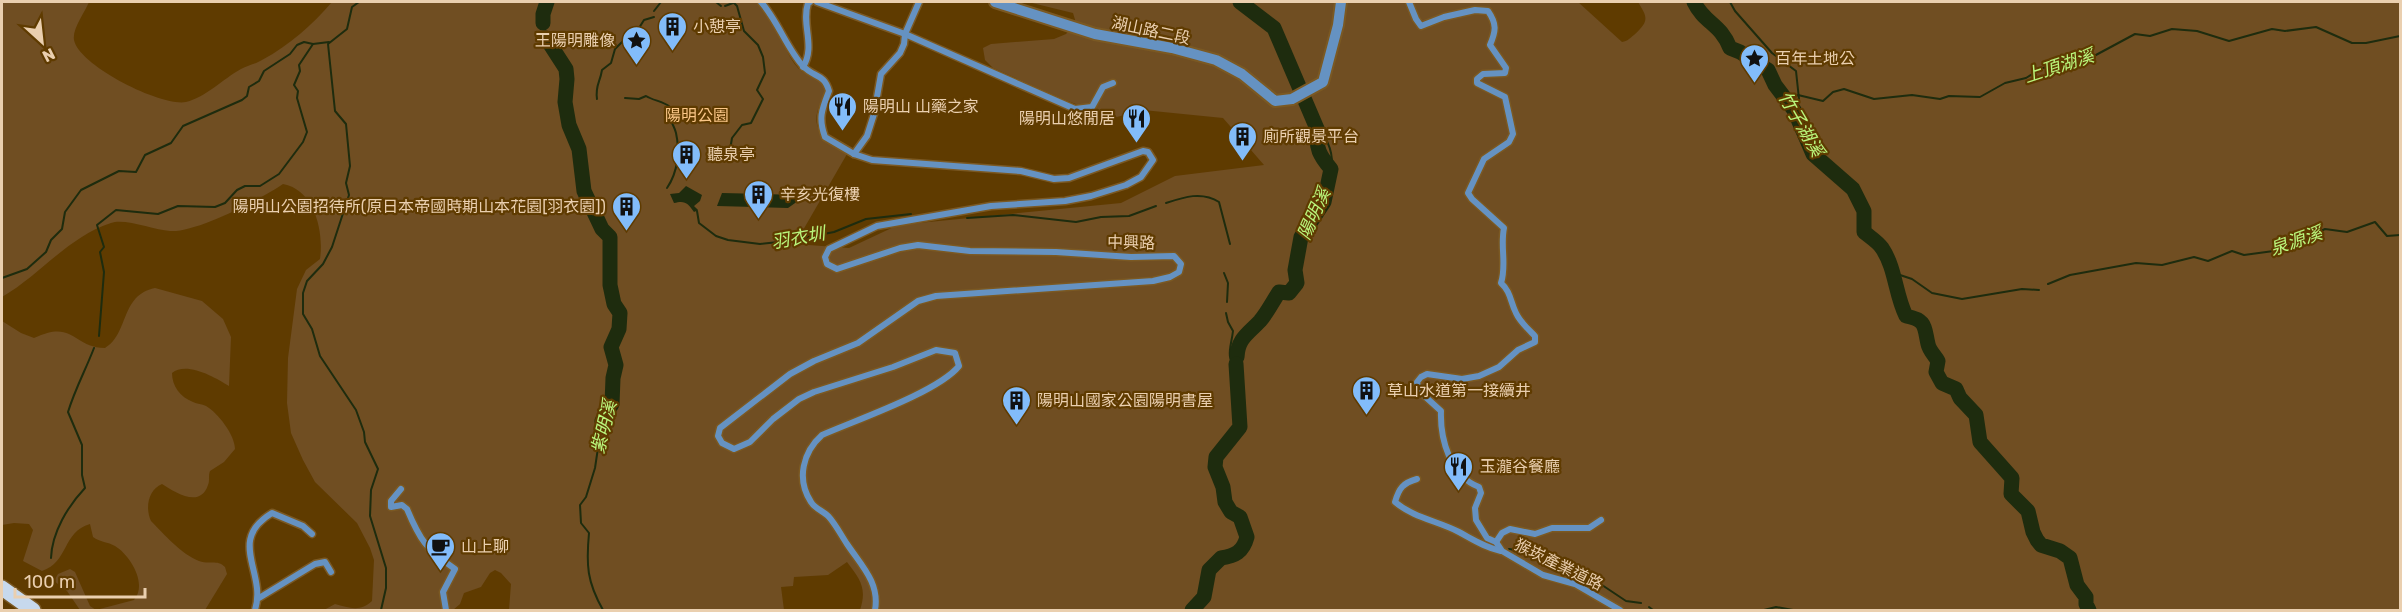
<svg xmlns="http://www.w3.org/2000/svg" width="2402" height="612" viewBox="0 0 2402 612" font-family="Rubik,'Noto Sans TC',sans-serif">
<style>
.green{fill:#704e22}
.water{fill:#1e2c0e}
.lines{fill:none;stroke-linecap:round;stroke-linejoin:round}
.stream{stroke:#1e2c0e;stroke-width:2}
.river{stroke:#1e2c0e;stroke-width:15}
.minor-casing{stroke:#7b5923;stroke-width:9}
.tertiary-casing{stroke:#7b5923;stroke-width:14}
.primary-casing{stroke:#7b5923;stroke-width:18}
.minor{stroke:#6592c2;stroke-width:6}
.tertiary{stroke:#6592c2;stroke-width:10}
.primary{stroke:#c7d9ed;stroke-width:15}
.labels{text-anchor:middle;stroke-width:4.5;stroke-linejoin:round;paint-order:stroke}
.poi-label{font-size:16px;fill:#eacfaf;stroke:#5f3b00;text-anchor:start}
.street-label{font-size:16px;fill:#eacfaf;stroke:#5f3b00}
.park-label{font-size:16px;fill:#fac687;stroke:#5f3b00}
.water-label{font-size:18px;font-style:italic;fill:#baf77c;stroke:#5f3b00}
</style>
<rect width="100%" height="100%" fill="#5f3b00"/>
<g class="green">
<path d="M2,2H89C85,12 72,29 74,40C79,66 162,107 186,102C206,97 223,79 241,69C248,65 256,64 262,60C290,45 312,25 332,2H756C762,9 769,16 773,23C782,37 787,56 798,68C805,76 821,76 824,87C827,94 822,98 820,104C808,131 828,142 847,154L795,244L849,248L898,225L1121,203L1175,176L1264,165L1223,118L1143,110L1113,118L1065,100L993,68L985,60L983,48L991,44L1054,39L1066,34L1076,23L1073,13L1028,2H1578L1622,42C1628,41 1630,38 1634,35C1649,21 1648,18 1638,2H2400V610H860C867,589 861,580 847,562L828,575L794,577L793,586L781,587L784,610H509L511,584L501,573L495,570L490,573L481,587L464,593L460,604L453,610H324L335,604C349,608 361,612 372,601L374,560L370,548L357,523L315,482L303,460L291,433L287,403L288,358L297,289L306,270L320,259C324,232 315,190 283,184C261,199 196,233 170,231C154,230 125,218 111,223C68,237 40,275 2,297Z"/>
<path d="M155,288L202,301L223,319L231,337L229,386C215,377 186,361 172,373C172,386 180,397 193,402C197,404 202,404 206,406C218,413 235,435 235,449L224,462L210,471C208,476 210,480 208,485C200,509 175,492 162,484C148,490 145,508 151,521C164,534 181,554 199,561C209,565 217,559 225,567L227,574L205,610H80L67,591L54,581L58,574L70,569L75,572L90,606L96,610L134,600C148,584 130,555 115,546C108,542 100,542 93,537L90,524C62,532 69,562 42,571L23,561L33,530L29,524L14,523L2,525V321L21,333L34,338C74,319 72,347 105,348C129,334 120,295 155,288Z"/>
</g>
<g class="water">
<path d="M686,186L702,195L700,201L694,206L698,210L694,212C688,203 685,200 674,203L670,194L679,193Z"/>
<path d="M722,193L799,195L798,201L788,208L717,206Z"/>
</g>
<g class="lines">
<g class="stream">
<path d="M359,2L352,7L347,29L328,44L335,111L346,124L350,166L346,183L349,195L332,247L323,264L307,281L303,293V314L312,329L320,356L356,410L364,432L365,442L378,469L371,490L370,516L386,568V588L381,610"/>
<path d="M704,2H716L721,6"/>
<path d="M1730,2L1735,11L1772,53L1796,71L1799,99L1794,110"/>
<path d="M725,6L733,3"/>
<path d="M654,11L661,2"/>
<path d="M639,28L644,20L654,17"/>
<path d="M625,98L639,99L646,96C654,101 663,101 670,107L667,111C669,119 674,125 676,133C680,151 678,172 667,188"/>
<path d="M597,99C595,85 600,83 602,70L611,63L615,49L633,31"/>
<path d="M1788,101L1798,95L1823,101L1833,92L1844,89L1874,99L1912,95L1940,99L1949,96L1980,97L2005,83L2026,78L2042,68L2081,63L2135,34L2150,36L2172,29L2197,31L2229,41L2272,29L2285,31L2316,27L2352,43H2366L2400,36"/>
<path d="M1318,131C1329,138 1334,157 1331,169"/>
<path d="M729,156L732,138L742,125L751,123L763,99L757,90L765,73L763,57L758,45L744,31L737,6L733,2"/>
<path d="M1166,203C1184,197 1202,191 1219,202L1230,244"/>
<path d="M695,209L697,211L699,223L716,236L728,240L760,244L788,241L834,232L866,219L911,214"/>
<path d="M967,218L1013,215L1076,222L1101,217L1129,216L1156,206"/>
<path d="M1224,273L1228,283L1227,302"/>
<path d="M1894,273L1912,279L1932,293L1962,299L2022,289L2039,290"/>
<path d="M2,278L27,269L46,252L51,240L62,229L65,212L81,190L119,171L136,172L145,155L171,143L183,126L242,100L247,96L249,87L259,81L264,71L290,54L297,45L304,42L313,44L329,42"/>
<path d="M2048,284L2070,275L2136,263L2162,265L2194,257L2208,261L2232,251L2244,255L2281,250L2325,229L2347,232L2375,222L2387,236L2400,235"/>
<path d="M1226,313L1228,322L1233,331C1231,348 1225,356 1237,371"/>
<path d="M99,336L104,272L100,252L104,247L97,225L116,210L158,214L178,206L215,207L225,203L237,190L245,186H260L279,174L303,142L307,132L297,98L298,91L294,85L300,71L299,65L313,44"/>
<path d="M602,421L595,468L586,497L580,505L581,523L589,533C586,565 587,582 603,610"/>
<path d="M1509,549L1551,556L1572,572L1584,573L1626,601L1641,603"/>
<path d="M51,558C52,532 68,506 85,488L82,475V445L68,412C75,389 86,369 94,348"/>
<path d="M1649,607L1653,610"/>
<path d="M1764,610L1776,607L1793,610"/>
</g>
<g class="river">
<path d="M1694,2C1704,23 1721,24 1730,48L1740,52L1768,70L1775,85L1794,110L1813,154L1853,189L1864,211V232C1870,237 1878,242 1882,248C1896,269 1895,294 1906,316C1927,320 1924,327 1928,344C1929,350 1935,356 1938,361L1936,372L1942,383L1956,389L1960,398L1976,415L1980,442L2012,478L2011,494L2028,511L2033,532L2037,540L2041,545L2060,551L2070,558L2077,585L2086,597V604L2089,610"/>
<path d="M543,23V14L547,2"/>
<path d="M546,38L566,69L567,79L565,102L569,125L579,149L584,191L602,229L610,237V285L614,304L620,313L619,329L611,347L616,365L613,378L612,404L602,421"/>
<path d="M1237,357C1238,338 1248,334 1260,321C1267,313 1273,301 1279,292L1289,293L1297,283L1295,270L1301,237L1324,202L1331,169C1320,156 1315,148 1318,131L1274,28L1240,2"/>
<path d="M1192,610L1204,597L1209,570L1221,558C1235,556 1243,552 1247,537L1240,517L1231,512L1225,502L1223,487L1215,467L1216,457L1240,427L1236,364"/>
</g>
<defs>
<g id="minor">
<path d="M761,2C778,21 787,49 803,66C814,78 824,73 829,91C822,109 818,118 825,137L854,154L872,160L1021,171L1054,179L1069,178L1143,151L1148,152L1153,160L1141,177L1126,185L1091,196L1065,201L991,206L877,226L829,249L825,257L827,264L837,269L900,248L918,245L970,251L1056,252L1131,257L1174,256L1181,264L1179,272L1170,277L1153,281L936,296L918,301L858,343L814,361L790,374L720,428L718,436L722,443L734,449L750,442L773,419L799,399L814,392L893,367L936,350L955,353L959,366C938,392 856,420 822,435C803,452 796,479 811,502C815,509 824,511 829,517C836,525 841,535 847,544C861,565 880,583 875,610"/>
<path d="M817,2L905,34L1075,109L1092,107L1103,87L1113,83"/>
<path d="M1409,2L1416,19L1421,26L1444,17L1475,10L1488,11C1497,24 1496,31 1490,45L1506,68L1505,73L1483,74L1477,79V83L1505,97L1513,134L1509,142L1484,159L1468,193L1472,199L1504,228C1500,247 1507,265 1501,283C1511,292 1510,301 1516,313C1520,322 1528,329 1535,336V342L1518,350L1499,367L1479,376L1462,379L1427,374L1421,377L1417,382L1419,391L1441,411C1440,439 1450,476 1479,487L1481,493L1475,508L1476,520L1487,538L1496,542L1502,551L1543,575L1575,584L1620,610"/>
<path d="M803,67C816,46 801,25 808,3L810,2"/>
<path d="M854,154L867,136L874,114L881,74L900,53L904,44L905,34L919,2"/>
<path d="M1417,479C1403,483 1399,488 1395,502C1414,518 1438,521 1459,532C1474,540 1484,547 1501,551"/>
<path d="M401,489L391,501V507L402,505L407,509C420,540 426,549 455,569L443,592L446,610"/>
<path d="M1496,542L1502,533L1510,529L1535,534L1552,528H1589L1601,520"/>
<path d="M259,598L315,564L325,562L331,572"/>
<path d="M255,610C267,572 226,541 272,513L303,526L312,534"/>
</g>
<path id="tertiary" d="M995,2L1095,34L1172,48L1216,60L1242,74L1275,101L1292,99L1323,82L1338,25L1341,2"/>
<path id="primary" d="M2,588L33,610"/>
</defs>
<use href="#minor" class="minor-casing"/>
<use href="#tertiary" class="tertiary-casing"/>
<use href="#primary" class="primary-casing"/>
<use href="#minor" class="minor"/>
<use href="#tertiary" class="tertiary"/>
<use href="#primary" class="primary"/>
</g>
<defs>
<symbol id="building-pin" viewBox="-11 -11 22 30"><path d="M0 17L-7.5 6A9.5 9.5 0 1 1 7.5 6Z" fill="#82bcfa" stroke="#5f3b00"/><path d="M-4-6H4V6H1V3H-1V6H-4ZM-2.5-4.3h1.7v1.8h-1.7ZM.8-4.3h1.7v1.8H.8ZM-2.5-1h1.7V.8h-1.7ZM.8-1h1.7V.8H.8Z" fill="#111"/></symbol>
<symbol id="sight-pin" viewBox="-11 -11 22 30"><path d="M0 17L-7.5 6A9.5 9.5 0 1 1 7.5 6Z" fill="#82bcfa" stroke="#5f3b00"/><path d="M0-6L1.8-2.2L6-1.7L2.9 1.2L3.7 5.4L0 3.3L-3.7 5.4L-2.9 1.2L-6-1.7L-1.8-2.2Z" fill="#111"/></symbol>
<symbol id="restaurant-pin" viewBox="-11 -11 22 30"><path d="M0 17L-7.5 6A9.5 9.5 0 1 1 7.5 6Z" fill="#82bcfa" stroke="#5f3b00"/><path d="M-5-6h1v4h1v-4h1v4h1v-4h1v5L-1.5 .5V6h-2V.5L-5-1ZM5-6V6H3V1.5H1.5Q1.5-4 5-6Z" fill="#111"/></symbol>
<symbol id="cafe-pin" viewBox="-11 -11 22 30"><path d="M0 17L-7.5 6A9.5 9.5 0 1 1 7.5 6Z" fill="#82bcfa" stroke="#5f3b00"/><path d="M-5.5-4.5H6V0H3Q3 3.5 0 3.5H-2.5Q-5.5 3.5-5.5 0ZM3-3.2v2h1.7v-2ZM-6 4.5H4V6H-6Z" fill="#111"/></symbol>
</defs>
<g fill-rule="evenodd">
<use href="#building-pin" x="656" y="10" width="33" height="45"/>
<use href="#sight-pin" x="620" y="24" width="33" height="45"/>
<use href="#sight-pin" x="1738" y="42" width="33" height="45"/>
<use href="#restaurant-pin" x="826" y="90" width="33" height="45"/>
<use href="#restaurant-pin" x="1120" y="102" width="33" height="45"/>
<use href="#building-pin" x="1226" y="120" width="33" height="45"/>
<use href="#building-pin" x="670" y="138" width="33" height="45"/>
<use href="#building-pin" x="742" y="178" width="33" height="45"/>
<use href="#building-pin" x="610" y="190" width="33" height="45"/>
<use href="#building-pin" x="1350" y="374" width="33" height="45"/>
<use href="#building-pin" x="1000" y="384" width="33" height="45"/>
<use href="#restaurant-pin" x="1442" y="450" width="33" height="45"/>
<use href="#cafe-pin" x="424" y="530" width="33" height="45"/>
</g>
<g class="labels">
<g class="poi-label">
<text x="693" y="32">小憇亭</text>
<text x="615" y="46" text-anchor="end">王陽明雕像</text>
<text x="1775" y="64">百年土地公</text>
<text x="863" y="112">陽明山 山藥之家</text>
<text x="1115" y="124" text-anchor="end">陽明山悠閒居</text>
<text x="1263" y="142">廁所觀景平台</text>
<text x="707" y="160">聽泉亭</text>
<text x="780" y="200">辛亥光復樓</text>
<text x="606" y="212" text-anchor="end">陽明山公園招待所(原日本帝國時期山本花園[羽衣園])</text>
<text x="1387" y="396">草山水道第一接續井</text>
<text x="1037" y="406">陽明山國家公園陽明書屋</text>
<text x="1480" y="472">玉瀧谷餐廳</text>
<text x="461" y="552">山上聊</text>
</g>
<g class="street-label">
<text transform="translate(1151 30) rotate(12)" y="6">湖山路二段</text>
<text transform="translate(1131 242) rotate(1)" y="6">中興路</text>
<text transform="translate(1559 564) rotate(26)" y="6">猴崁產業道路</text>
</g>
<g class="park-label">
<text x="697" y="121">陽明公園</text>
</g>
<g class="water-label">
<text transform="translate(2059 66) rotate(-18)" y="6">上頂湖溪</text>
<text transform="translate(1801 124) rotate(60)" y="6">竹子湖溪</text>
<text transform="translate(1314 214) rotate(-66)" y="6">陽明溪</text>
<text transform="translate(798 238) rotate(-10)" y="6">羽衣圳</text>
<text transform="translate(2296 241) rotate(-19)" y="6">泉源溪</text>
<text transform="translate(604 427) rotate(-76)" y="6">紫明溪</text>
</g>
</g>
<rect width="2402" height="612" fill="none" stroke="#eacfaf" stroke-width="6"/>
<g transform="translate(42 42) rotate(153)" stroke="#5f3b00" stroke-width="4.5" paint-order="stroke">
<path d="M0-4.5L10 22L0 15L-10 22Z" fill="#eacfaf"/>
<text y="-9" font-size="16" font-weight="bold" text-anchor="middle" fill="#eacfaf">N</text>
</g>
<path d="M15 588v9h130v-9" fill="none" stroke="#eacfaf" stroke-width="3"/>
<text x="24" y="588" font-size="18" fill="#eacfaf" stroke="#5f3b00" stroke-width="4.5" paint-order="stroke">100 m</text>
</svg>
